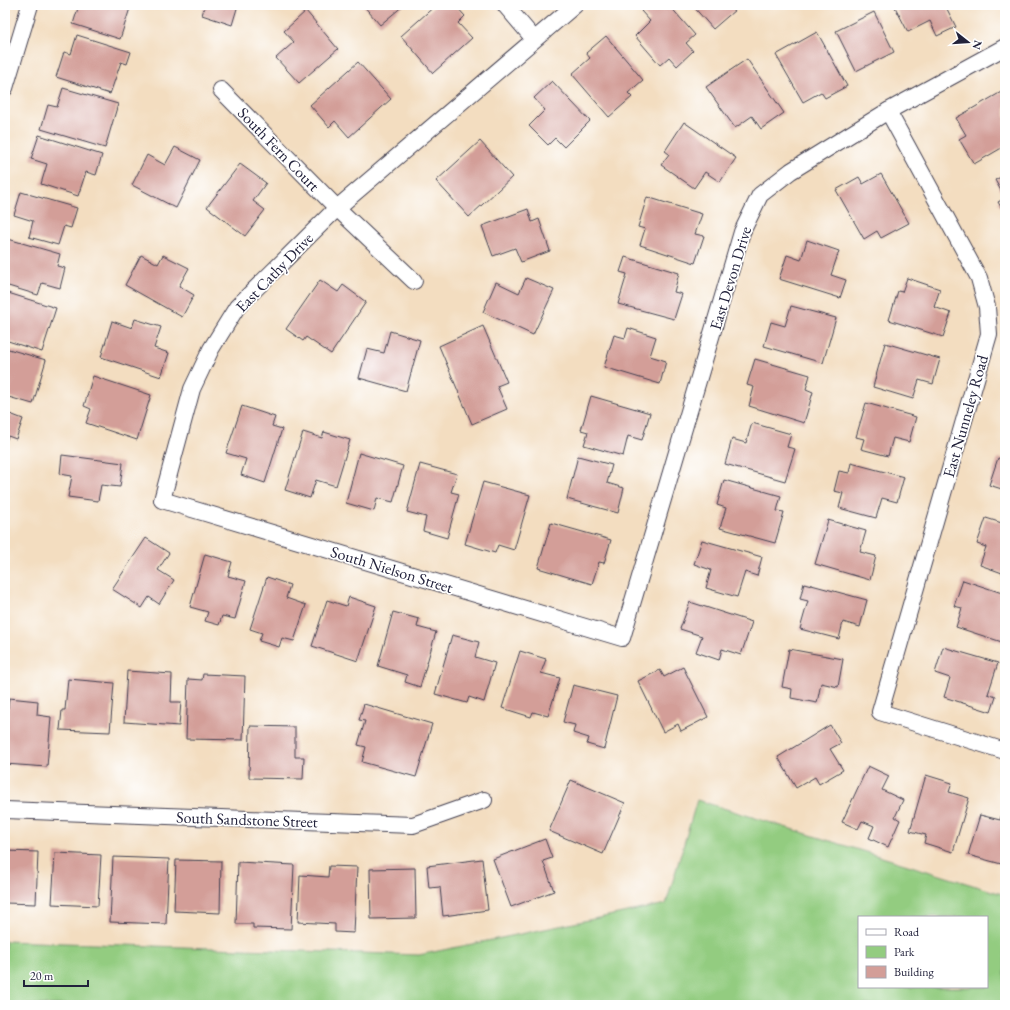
<svg xmlns="http://www.w3.org/2000/svg" width="1010" height="1010" viewBox="0 0 1010 1010" font-family="'EB Garamond',serif">
<style>
.green{fill:#93cc80;stroke:#5a775e;fill-rule:evenodd}
.building{fill:#d39e98}
.lines{fill:none;stroke-linecap:round;stroke-linejoin:round}
.minor-casing{stroke:#413e4f;stroke-width:18}
.minor{stroke:#fff;stroke-width:16}
.labels{text-anchor:middle;stroke-width:3.5;stroke-linejoin:round;paint-order:stroke}
.street-label{font-size:16px;fill:#22223b;stroke:#fff}
</style>
<rect width="100%" height="100%" fill="#fff"/>
<filter id="ink" filterUnits="userSpaceOnUse"><feTurbulence type="fractalNoise" baseFrequency=".025" numOctaves="2"/><feDisplacementMap in="SourceGraphic" scale="8" xChannelSelector="R" yChannelSelector="G"/><feConvolveMatrix kernelMatrix="1 2 1 2 8 2 1 2 1" color-interpolation-filters="sRGB"/></filter>
<filter id="wash" filterUnits="userSpaceOnUse"><feTurbulence type="fractalNoise" baseFrequency=".012" numOctaves="4" result="noise"/><feDisplacementMap in="SourceGraphic" scale="16" xChannelSelector="R" yChannelSelector="G"/><feGaussianBlur stdDeviation="0.9" result="paint"/><feColorMatrix in="noise" values="0 0 0 0 0 0 0 0 0 0 0 0 0 0 0 0 0 1.4 0 .05"/><feComposite in="paint" operator="in"/></filter>
<g filter="url(#wash)">
<rect width="100%" height="100%" fill="#f3ddc0"/>
<path class="green" d="M697,800L1005,895V1005H5V941L419,955L666,904ZM859,917H987V987H859Z"/>
<g id="blocks">
<g class="building">
<path d="M79,5L99,7V5H131L120,39L73,24Z"/>
<path d="M205,5H238L232,25L202,15Z"/>
<path d="M363,5H404L380,25Z"/>
<path d="M436,5H455L465,16L458,23L472,38L433,73L401,36Z"/>
<path d="M647,5H669L695,35L686,43L693,51L677,66L669,57L660,65L635,36L650,21L641,11Z"/>
<path d="M692,5H730L735,10L713,29Z"/>
<path d="M900,5H945L956,27L937,36L930,21L908,32L895,7Z"/>
<path d="M306,11L338,49L299,83L276,58L294,42L284,31Z"/>
<path d="M874,12L894,52L856,71L836,31Z"/>
<path d="M817,32L847,86L825,98L821,92L803,102L776,55Z"/>
<path d="M77,35L131,52L127,64L121,62L110,94L56,77L64,52L71,54Z"/>
<path d="M606,36L643,80L628,93L632,97L609,117L572,74L590,58L586,53Z"/>
<path d="M747,59L784,113L761,129L752,116L735,128L706,87Z"/>
<path d="M358,62L391,99L349,137L335,121L329,127L310,105Z"/>
<path d="M552,81L590,121L564,147L555,138L548,145L529,126L545,110L534,98Z"/>
<path d="M63,88L118,104L105,148L41,129L48,105L57,107Z"/>
<path d="M1003,91L1005,95V146L974,164L959,139L966,135L956,118Z"/>
<path d="M684,122L736,158L720,182L705,172L694,188L661,165L669,154L665,151Z"/>
<path d="M39,135L102,155L96,175L86,172L78,196L41,184L47,164L31,159Z"/>
<path d="M480,141L512,177L469,217L436,181Z"/>
<path d="M175,147L200,160L176,208L132,185L147,155L165,165Z"/>
<path d="M240,164L266,183L253,201L265,210L245,236L207,207Z"/>
<path d="M881,174L909,223L881,238L877,231L864,239L836,190L859,177L863,184Z"/>
<path d="M1005,175V198L995,180Z"/>
<path d="M21,192L77,208L71,228L64,226L58,245L29,237L33,221L14,215Z"/>
<path d="M647,197L702,214L695,234L704,236L695,263L640,245L645,229L638,227Z"/>
<path d="M1005,198V214L998,202Z"/>
<path d="M528,209L532,222L539,219L550,251L521,262L515,248L493,256L482,226Z"/>
<path d="M8,239L60,254L57,266L65,268L60,288L42,283L38,295L5,285V251Z"/>
<path d="M807,240L839,251L831,275L846,280L840,298L779,279L787,255L801,260Z"/>
<path d="M141,255L158,264L163,255L189,268L179,286L194,295L182,317L125,285Z"/>
<path d="M625,257L679,273L674,292L682,294L674,319L618,304L627,274L620,272Z"/>
<path d="M526,278L554,290L533,335L483,312L496,282L519,293Z"/>
<path d="M907,278L940,289L934,307L951,313L943,337L889,320L898,291L902,292Z"/>
<path d="M320,280L338,292L343,285L366,302L331,354L306,337L303,341L286,329Z"/>
<path d="M5,292L56,308L42,352L5,340Z"/>
<path d="M791,306L836,318L823,363L764,346L771,322L785,326Z"/>
<path d="M135,319L161,327L154,348L169,353L161,377L101,357L112,321L132,328Z"/>
<path d="M483,326L507,382L497,386L507,409L472,424L439,346Z"/>
<path d="M628,328L656,337L650,356L666,361L660,384L604,367L614,335L625,338Z"/>
<path d="M390,331L420,340L406,391L359,378L367,349L384,353Z"/>
<path d="M885,343L940,359L933,384L919,380L913,399L873,387Z"/>
<path d="M5,348L46,360L33,404L5,396Z"/>
<path d="M755,359L810,375L806,389L813,392L804,423L749,406L754,387L747,385Z"/>
<path d="M93,376L151,395L137,440L86,423L91,409L84,406Z"/>
<path d="M591,396L650,413L642,440L628,436L623,456L584,445L588,432L581,430Z"/>
<path d="M866,403L916,417L909,442L893,438L888,456L861,449L864,439L856,437Z"/>
<path d="M242,406L275,417L272,426L282,429L265,483L241,475L246,459L226,453Z"/>
<path d="M5,412L23,419L16,439L8,436L5,444Z"/>
<path d="M752,423L791,434L787,447L795,449L785,481L725,464L732,439L746,443Z"/>
<path d="M303,432L322,438L324,432L350,440L336,486L316,480L310,498L285,490Z"/>
<path d="M359,453L403,466L393,502L377,498L374,511L346,503Z"/>
<path d="M62,455L123,463L120,487L101,485L98,501L68,497L72,476L60,474Z"/>
<path d="M578,456L612,465L607,483L624,488L618,513L567,499Z"/>
<path d="M998,458L1005,460V490L989,485Z"/>
<path d="M851,463L904,477L897,502L882,498L876,518L839,508L843,493L834,491L839,471L849,473Z"/>
<path d="M420,464L457,474L451,492L459,494L447,538L423,531L426,517L407,512Z"/>
<path d="M724,480L781,496L777,511L784,512L775,543L720,528L726,508L717,505Z"/>
<path d="M483,482L530,495L514,550L498,545L495,553L465,544Z"/>
<path d="M986,518L1005,524V574L980,565L986,547L977,544Z"/>
<path d="M828,520L866,531L860,552L876,556L870,580L815,564Z"/>
<path d="M551,523L611,540L604,563L599,562L592,584L538,568Z"/>
<path d="M146,538L169,553L158,570L174,580L159,604L149,597L142,608L112,589Z"/>
<path d="M702,540L762,557L757,576L745,572L737,597L706,588L711,570L694,564Z"/>
<path d="M205,554L232,562L228,576L246,581L235,619L222,616L219,625L205,621L208,612L190,607Z"/>
<path d="M267,577L290,585L286,598L306,605L294,641L282,638L279,647L259,641L262,633L250,629Z"/>
<path d="M963,580L1005,594V643L956,627L962,608L954,606Z"/>
<path d="M804,583L867,600L860,627L843,622L839,639L800,629L808,601L800,599Z"/>
<path d="M349,597L376,606L358,661L312,646L327,600L346,606Z"/>
<path d="M690,602L752,622L741,655L722,649L719,660L696,652L702,636L680,629Z"/>
<path d="M393,612L419,619L417,627L436,632L420,687L405,682L407,675L378,666Z"/>
<path d="M452,635L479,642L475,657L495,663L484,702L469,697L467,703L435,694Z"/>
<path d="M943,647L998,663L988,694L996,697L991,712L944,697L950,678L935,673Z"/>
<path d="M789,649L843,659L838,687L821,683L817,703L791,698L792,689L782,687Z"/>
<path d="M520,651L546,659L541,673L560,678L548,716L533,712L531,717L502,708Z"/>
<path d="M683,667L708,717L681,731L678,724L663,732L638,681L660,670L664,677Z"/>
<path d="M127,671L172,674L171,702H181L179,726L124,722Z"/>
<path d="M203,674L245,676L243,740L186,739L188,679L202,680Z"/>
<path d="M68,679L114,683L110,732L60,730L62,710H65Z"/>
<path d="M573,685L617,696L604,749L587,744L589,738L573,733L575,725L563,722Z"/>
<path d="M9,698L38,701L37,715L51,717L47,767L5,764V708H8Z"/>
<path d="M364,704L432,724L416,777L362,762L366,747L358,745L365,721L359,720Z"/>
<path d="M830,725L841,743L830,749L843,770L819,784L815,777L796,788L778,757Z"/>
<path d="M250,726L295,727V757H304L303,779L249,778Z"/>
<path d="M868,766L889,776L882,790L903,800L895,817L900,820L888,847L869,838L874,826L862,821L858,829L842,822Z"/>
<path d="M926,775L952,783L949,792L969,798L953,852L924,843L926,835L910,831Z"/>
<path d="M571,780L625,803L603,854L549,831Z"/>
<path d="M1005,804V865L968,855L980,815L1000,820Z"/>
<path d="M545,839L552,858L543,861L554,891L511,907L493,859Z"/>
<path d="M5,851L38,852L36,904L5,903Z"/>
<path d="M55,853L101,855L98,906L52,904Z"/>
<path d="M113,857L169,859L166,924L110,922Z"/>
<path d="M482,859L488,910L443,916L440,887L429,888L427,866Z"/>
<path d="M176,860L221,861L220,913L174,911Z"/>
<path d="M238,862L294,865L291,929L253,928V924H236Z"/>
<path d="M329,866L357,867L354,933L335,932V924L298,922L300,875L328,877Z"/>
<path d="M415,868L416,918L371,919L370,869Z"/>
</g>
</g>
</g>
<g filter="url(#ink)">
<use href="#blocks" fill-opacity="0" stroke="#413e4f" stroke-width="1"/>
<g class="lines">
<defs>
<g id="minor">
<path d="M505,5L534,39"/>
<path d="M575,5L337,208L237,307L211,349L192,389L162,500L622,638L742,232L760,195L791,171L888,111L1005,47"/>
<path d="M5,88L30,5"/>
<path d="M221,90L337,208L414,281"/>
<path d="M888,111L979,278L987,307L989,334L880,712L1005,751"/>
<path d="M5,810L413,825L484,800"/>
</g>
</defs>
<use href="#minor" class="minor-casing"/>
<use href="#minor" class="minor"/>
</g>
</g>
<g class="labels">
<g class="street-label">
<text transform="translate(279 149) rotate(46)" y="6">South Fern Court</text>
<text transform="translate(274 272) rotate(-46)" y="6">East Cathy Drive</text>
<text transform="translate(730 278) rotate(-73)" y="6">East Devon Drive</text>
<text transform="translate(965 416) rotate(-74)" y="6">East Nunneley Road</text>
<text transform="translate(392 569) rotate(17)" y="6">South Nielson Street</text>
<text transform="translate(247 819) rotate(2)" y="6">South Sandstone Street</text>
</g>
</g>
<rect width="1010" height="1010" fill="none" stroke="#fff" stroke-width="20"/>
<rect x="858" y="916" width="130" height="72" fill="#ffffff" stroke="#a7a7b1"/>
<rect x="866" y="929" width="20" height="6" fill="#ffffff" stroke="#a7a7b1"/>
<text x="894" y="936" font-size="12" fill="#22223b">Road</text>
<rect x="866" y="946" width="20" height="12" fill="#93cc80" stroke="#a7a7b1"/>
<text x="894" y="956" font-size="12" fill="#22223b">Park</text>
<rect x="866" y="966" width="20" height="12" fill="#d39e98" stroke="#a7a7b1"/>
<text x="894" y="976" font-size="12" fill="#22223b">Building</text>
<g transform="translate(968 42) rotate(107)" stroke="#ffffff" stroke-width="3" paint-order="stroke">
<path d="M0-3L7 15L0 10L-7 15Z" fill="#22223b"/>
<text y="-6" font-size="11" font-weight="bold" text-anchor="middle" fill="#22223b">N</text>
</g>
<path d="M24 980v6h64v-6" fill="none" stroke="#22223b" stroke-width="2"/>
<text x="30" y="980" font-size="12" fill="#22223b" stroke="#ffffff" stroke-width="3" paint-order="stroke">20 m</text>
</svg>
